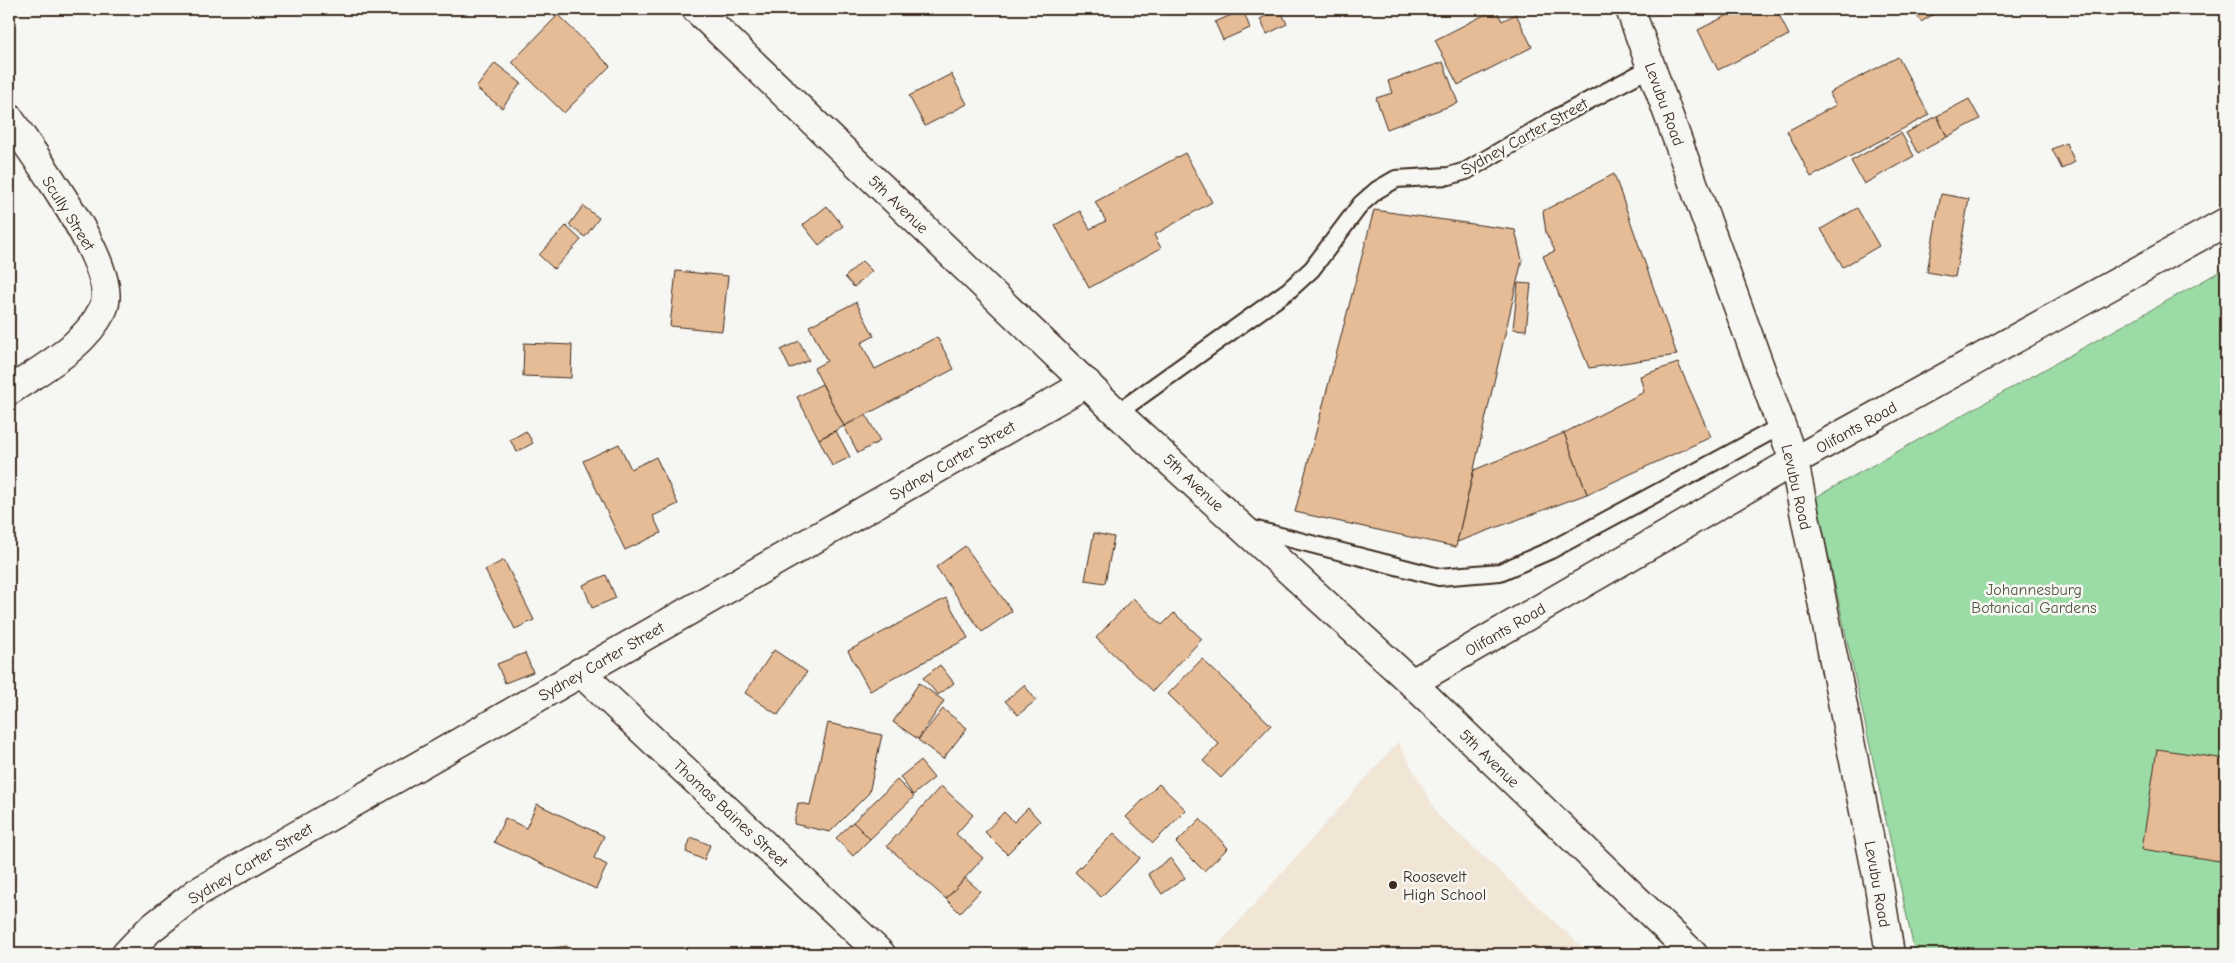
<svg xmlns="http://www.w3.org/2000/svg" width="2235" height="963" viewBox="0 0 2235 963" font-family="'Comic Neue',sans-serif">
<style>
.built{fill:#f1e5d6}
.green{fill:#9bdca6;stroke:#6b8362}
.building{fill:#e6bc96;stroke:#3b2a1e}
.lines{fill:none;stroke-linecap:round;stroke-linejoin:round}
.lane-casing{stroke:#3b2a1e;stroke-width:20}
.street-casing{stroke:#3b2a1e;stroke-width:31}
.lane{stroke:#f6f6f2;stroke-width:16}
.street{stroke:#f6f6f2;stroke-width:28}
.poi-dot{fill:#3b2a1e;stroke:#f6f6f2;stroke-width:2}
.labels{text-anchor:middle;stroke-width:5;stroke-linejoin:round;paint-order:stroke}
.street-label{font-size:16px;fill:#3b2a1e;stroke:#f6f6f2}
.park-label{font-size:16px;fill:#535640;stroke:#f6f6f2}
.poi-label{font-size:16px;fill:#3b2a1e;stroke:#f6f6f2;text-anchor:start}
</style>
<rect width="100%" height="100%" fill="#f6f6f2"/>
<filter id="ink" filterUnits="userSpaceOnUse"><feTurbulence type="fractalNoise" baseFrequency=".02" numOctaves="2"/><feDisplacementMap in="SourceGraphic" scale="10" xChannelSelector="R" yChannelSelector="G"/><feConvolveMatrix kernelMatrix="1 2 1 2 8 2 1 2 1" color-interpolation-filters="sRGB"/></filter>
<g filter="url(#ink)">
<path class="built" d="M1398,742L1438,815L1590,954H1210Z"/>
<path class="green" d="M2226,268V954H1915L1816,497Z"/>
<g class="building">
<path d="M1280,9L1287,24L1267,34L1260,19Z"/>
<path d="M1496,9L1502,21L1516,14L1532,47L1458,85L1435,40Z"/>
<path d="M1740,9H1776L1789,35L1718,70L1698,30Z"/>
<path d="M1913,9H1942L1921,22Z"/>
<path d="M1243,10L1250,28L1223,40L1215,22Z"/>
<path d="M558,15L610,66L564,113L512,62Z"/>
<path d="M1898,57L1929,115L1811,177L1787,131L1836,105L1829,93Z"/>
<path d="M1443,62L1458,103L1387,129L1376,98L1392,93L1388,81Z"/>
<path d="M495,63L521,83L502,108L476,88Z"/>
<path d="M951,74L967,104L925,126L909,96Z"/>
<path d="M1969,99L1980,119L1947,137L1937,116Z"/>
<path d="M1937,116L1947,137L1918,153L1906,133Z"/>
<path d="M1901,133L1914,156L1864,184L1851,161Z"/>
<path d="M2066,143L2075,162L2062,169L2052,149Z"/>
<path d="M1185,153L1212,202L1154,235L1161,248L1089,288L1055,225L1080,211L1090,229L1106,221L1095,202Z"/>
<path d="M1614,174L1677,355L1589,368L1543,256L1555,251L1546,233L1543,211Z"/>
<path d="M1941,194L1969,199L1955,277L1927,272Z"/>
<path d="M583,206L599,218L585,237L569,225Z"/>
<path d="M827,206L843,226L819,245L803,225Z"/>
<path d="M1857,208L1879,246L1843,267L1821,229Z"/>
<path d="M1374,210L1515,230L1522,260L1456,547L1295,512Z"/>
<path d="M566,226L581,240L554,269L539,255Z"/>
<path d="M862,261L872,271L854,287L845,277Z"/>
<path d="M676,271L728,276L722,331L670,326Z"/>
<path d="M1518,283L1531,284L1526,330L1513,329Z"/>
<path d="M856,302L874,336L861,343L875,369L937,337L954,369L844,426L814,368L827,361L809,326Z"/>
<path d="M799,341L809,360L790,369L781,350Z"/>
<path d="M524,343L572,345L571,378L523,376Z"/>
<path d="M1678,363L1711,437L1587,494L1564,433L1644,392L1640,376Z"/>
<path d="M822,384L844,426L819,439L797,397Z"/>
<path d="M866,415L880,441L858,453L844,426Z"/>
<path d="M526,431L533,443L517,452L510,440Z"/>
<path d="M836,431L850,457L832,466L819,439Z"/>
<path d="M1564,433L1587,494L1457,542L1474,470Z"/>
<path d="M619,444L631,469L656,457L678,504L653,516L661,533L625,550L583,461Z"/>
<path d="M1094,533L1114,537L1105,583L1085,580Z"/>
<path d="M965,546L1012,611L982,632L936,567Z"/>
<path d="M504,560L534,620L515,629L485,570Z"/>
<path d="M606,575L616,598L592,608L583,585Z"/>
<path d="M946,598L968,638L870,691L848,651Z"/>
<path d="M1133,598L1162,625L1174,613L1202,639L1153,691L1096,638Z"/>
<path d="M774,650L807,672L778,715L745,693Z"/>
<path d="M525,653L533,672L505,683L497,664Z"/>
<path d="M1202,659L1271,725L1221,778L1203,761L1219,744L1168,694Z"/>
<path d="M940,665L954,683L938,695L923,678Z"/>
<path d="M919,683L944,701L918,739L893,722Z"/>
<path d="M1024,685L1036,700L1018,715L1005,701Z"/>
<path d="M943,709L967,728L943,759L918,740Z"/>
<path d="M828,723L882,735L869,793L830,832L794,824L798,803L810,805Z"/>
<path d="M2157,749L2226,759V862L2142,849Z"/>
<path d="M920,761L934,778L913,795L900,777Z"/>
<path d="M897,780L914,797L870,839L853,822Z"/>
<path d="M1159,784L1186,810L1153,843L1126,817Z"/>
<path d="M941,786L973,815L956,834L983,858L946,899L887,846Z"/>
<path d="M537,804L604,836L594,858L607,865L596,889L494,842L505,818L526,828Z"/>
<path d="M1028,808L1040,821L1007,854L985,832L1004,812L1014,822Z"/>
<path d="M1200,819L1228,848L1204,871L1176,843Z"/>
<path d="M853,822L870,839L853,856L836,838Z"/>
<path d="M1114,833L1140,858L1101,897L1075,872Z"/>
<path d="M691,837L710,845L704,860L686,852Z"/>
<path d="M1171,858L1185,878L1162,894L1148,874Z"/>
<path d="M965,878L980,891L960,913L946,899Z"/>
<path d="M567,946L568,954H539L538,950Z"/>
</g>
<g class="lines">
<defs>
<g id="lane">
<path d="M1117,413L1289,290L1312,269L1361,204L1377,190L1396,179L1449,176L1466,171L1556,118L1652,67"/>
<path d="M1249,528L1439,577L1500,572L1551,550L1781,426"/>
</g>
<g id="street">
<path d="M696,9L1117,413L1412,683L1693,954"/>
<path d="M1630,9L1794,461L1879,886L1890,954"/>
<path d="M9,118C32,153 122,270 103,309C84,347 43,368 9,391"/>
<path d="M580,672L881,954"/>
<path d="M1412,683L1794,461L2226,222"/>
<path d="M126,954L149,930L196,893L1087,383"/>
</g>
</defs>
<use href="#lane" class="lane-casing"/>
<use href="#street" class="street-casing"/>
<use href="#lane" class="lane"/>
<use href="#street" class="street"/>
</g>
</g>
<circle class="poi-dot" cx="1393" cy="885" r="5"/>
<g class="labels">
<g class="street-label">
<text transform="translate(1665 104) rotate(70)" y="6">Levubu Road</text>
<text transform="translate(1524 136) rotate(-29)" y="6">Sydney Carter Street</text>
<text transform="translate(899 204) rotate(44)" y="6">5th Avenue</text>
<text transform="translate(69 213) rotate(58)" y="6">Scully Street</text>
<text transform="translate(1856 427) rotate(-29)" y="6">Olifants Road</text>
<text transform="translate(952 460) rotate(-30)" y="6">Sydney Carter Street</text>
<text transform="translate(1194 482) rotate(43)" y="6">5th Avenue</text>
<text transform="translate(1797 487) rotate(77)" y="6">Levubu Road</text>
<text transform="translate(1505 629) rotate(-30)" y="6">Olifants Road</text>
<text transform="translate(601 661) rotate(-30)" y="6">Sydney Carter Street</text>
<text transform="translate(1490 758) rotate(44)" y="6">5th Avenue</text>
<text transform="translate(731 813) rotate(43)" y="6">Thomas Baines Street</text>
<text transform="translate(250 863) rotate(-31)" y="6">Sydney Carter Street</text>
<text transform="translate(1878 884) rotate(80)" y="6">Levubu Road</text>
</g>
<g class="park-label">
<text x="2034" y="595">Johannesburg<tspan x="2034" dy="18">Botanical Gardens</tspan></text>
</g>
<g class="poi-label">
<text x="1403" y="882">Roosevelt<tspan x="1403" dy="18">High School</tspan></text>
</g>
</g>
<rect width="2235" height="963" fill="none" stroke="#f6f6f2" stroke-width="30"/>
<rect x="15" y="15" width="2205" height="933" fill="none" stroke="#3b2a1e" stroke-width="2" filter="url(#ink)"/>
</svg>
